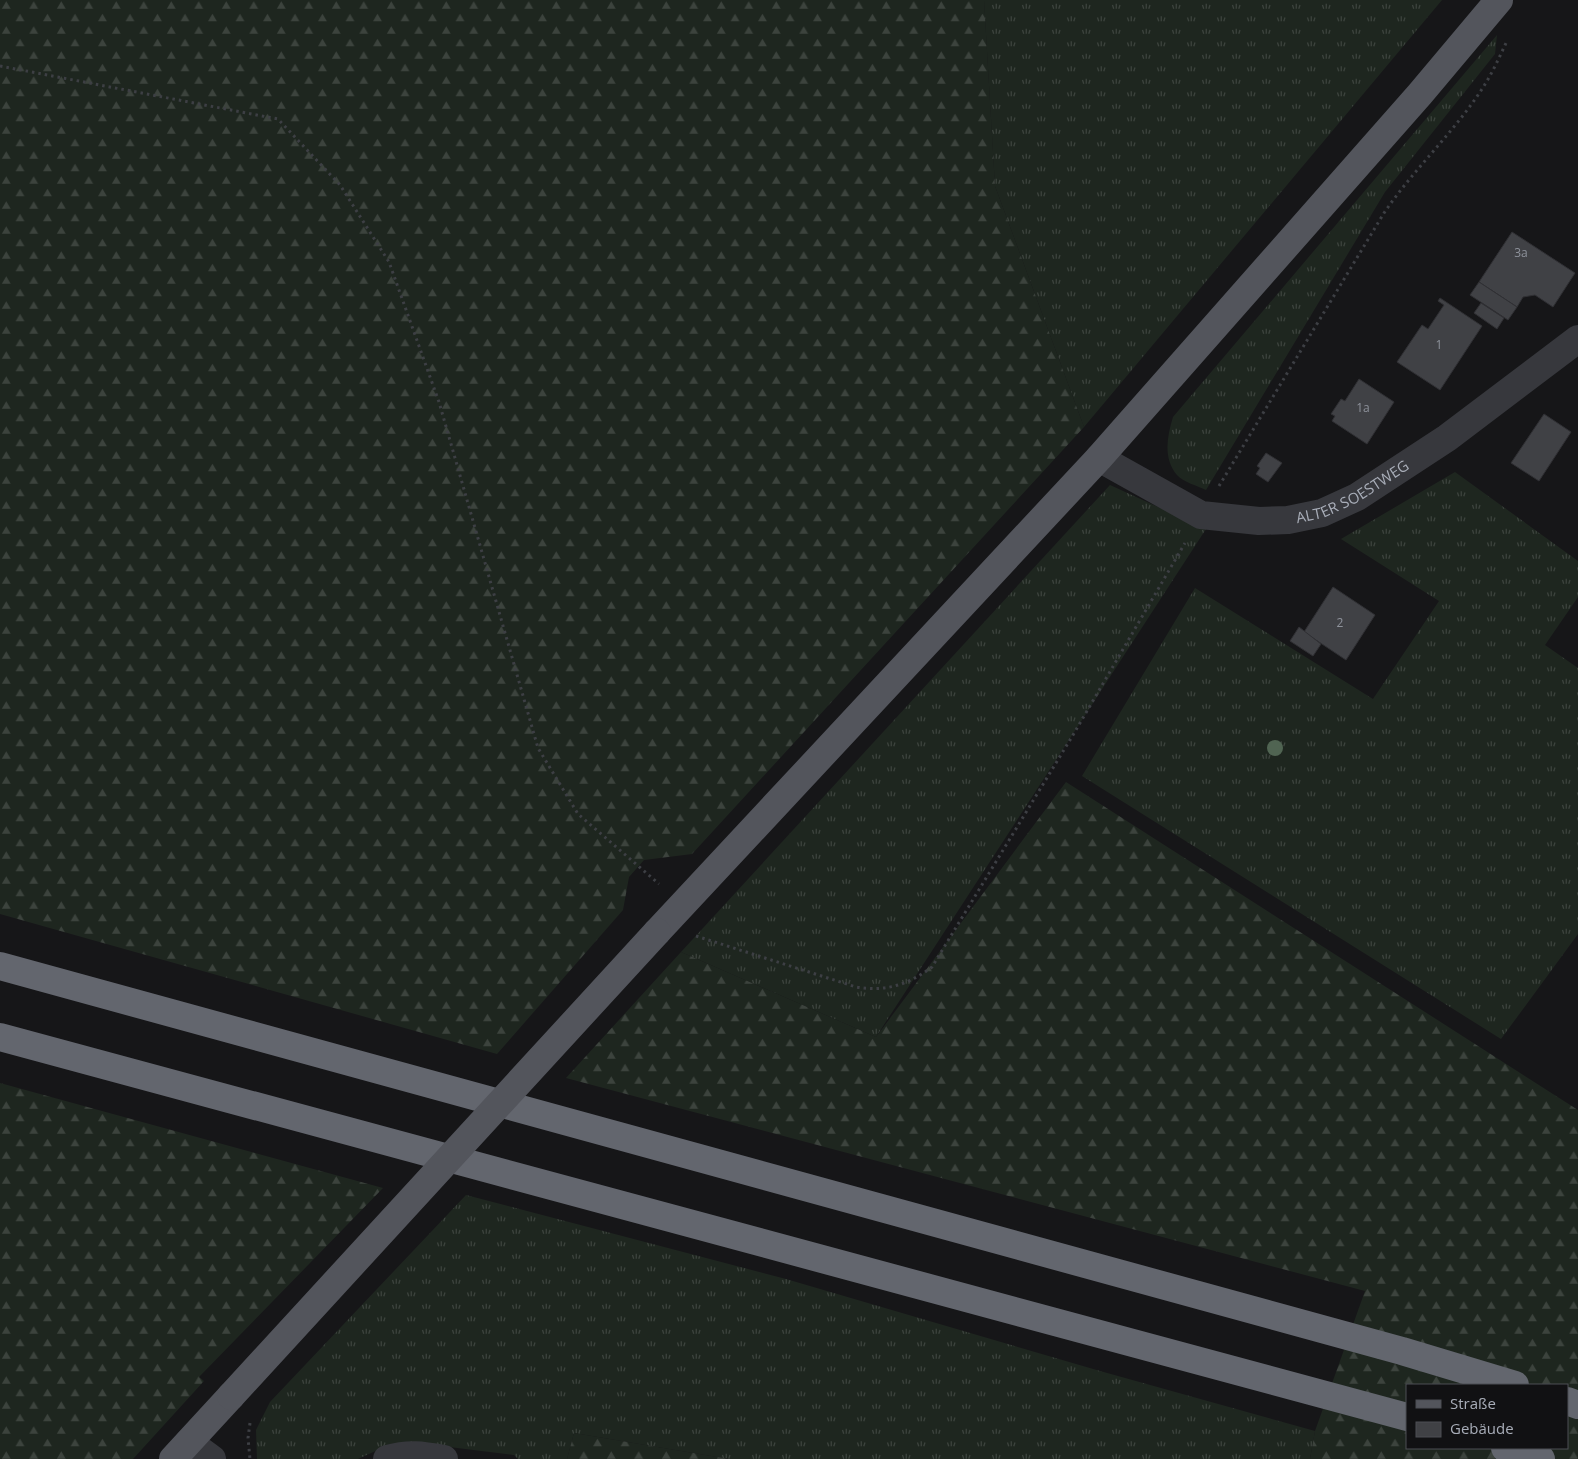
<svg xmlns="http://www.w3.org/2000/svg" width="1578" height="1459" viewBox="0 0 1578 1459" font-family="'Open Sans',sans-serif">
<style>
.grass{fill:url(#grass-tufts)}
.forest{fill:url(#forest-firs);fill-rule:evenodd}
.building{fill:#404145;stroke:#303034}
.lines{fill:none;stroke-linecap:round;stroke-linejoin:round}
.path{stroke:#3d3f44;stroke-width:3;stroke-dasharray:2.5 4;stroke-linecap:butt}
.street{stroke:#37383d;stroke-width:28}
.primary{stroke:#53555c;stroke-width:28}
.highway{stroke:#63666e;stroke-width:28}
.primary-bridge{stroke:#53555c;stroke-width:28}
.tree{fill:#506452}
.labels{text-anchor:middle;stroke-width:4;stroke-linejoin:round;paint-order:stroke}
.number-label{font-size:12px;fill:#8e929b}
.street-label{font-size:15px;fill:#a8adb8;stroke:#111113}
</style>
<defs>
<pattern id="grass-tufts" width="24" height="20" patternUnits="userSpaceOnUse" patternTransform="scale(1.25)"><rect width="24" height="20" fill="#1e261f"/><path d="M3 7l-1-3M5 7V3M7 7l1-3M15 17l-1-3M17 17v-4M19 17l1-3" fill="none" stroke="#3c433d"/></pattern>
<pattern id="forest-firs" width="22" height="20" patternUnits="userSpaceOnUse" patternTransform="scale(1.25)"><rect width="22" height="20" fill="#1e261f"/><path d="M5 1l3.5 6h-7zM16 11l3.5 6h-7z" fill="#3c433d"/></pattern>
</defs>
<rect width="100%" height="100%" fill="#161618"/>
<g class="grass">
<path d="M984,0H1442L1084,427L995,186Z"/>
<path d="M1497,35L1495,54L1385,192L1206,490C1198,486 1183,482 1177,475C1163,458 1167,437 1173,417Z"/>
<path d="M1455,472L1578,561V597L1545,645L1578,668V934L1501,1039L1082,776L1195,588L1373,699L1439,601L1341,539Z"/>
<path d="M1110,485L1206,529L876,1037L681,952Z"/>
<path d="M466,1195L786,1279L1100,1371L1315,1431L1310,1459H729L574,1433L567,1459H518L514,1455L417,1443L382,1448L358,1459H257L256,1430L270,1402Z"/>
</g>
<g class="forest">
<path d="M0,0H984L995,186L1084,427L692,854L644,860L629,877L623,910L497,1054L0,914Z"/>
<path d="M1066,782L1578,1110V1459H1310L1315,1431L1365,1291L566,1078L681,952L876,1037ZM1407,1385H1567V1448H1407Z"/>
<path d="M0,1083L383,1188L199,1377L204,1381L133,1459H0Z"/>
<path d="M574,1433L729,1459H567Z"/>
</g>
<g class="building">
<path d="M1512,232L1575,273L1553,307L1535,295L1523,297L1517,307L1479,282Z"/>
<path d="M1479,282L1517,307L1508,320L1470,295Z"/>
<path d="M1440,298L1482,326L1440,390L1397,362L1422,325L1428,329L1444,305L1438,301Z"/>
<path d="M1481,303L1504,318L1497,329L1474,313Z"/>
<path d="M1359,379L1394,402L1367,444L1332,421L1335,416L1331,414L1341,399L1345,401Z"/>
<path d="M1544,414L1571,432L1539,481L1511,463Z"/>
<path d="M1266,453L1282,463L1268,482L1256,474L1260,468L1257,466Z"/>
<path d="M1333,587L1375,615L1346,660L1304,632Z"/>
<path d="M1299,627L1321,644L1313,656L1290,641Z"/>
</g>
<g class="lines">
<g class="path">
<path d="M0,66L278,119L340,185L389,262L439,402L538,748L578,814L659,884"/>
<path d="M1219,486L1384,213C1415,167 1458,129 1487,81C1494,69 1500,56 1506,43"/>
<path d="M696,936L856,987C885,992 908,985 932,967L1073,735L1185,543"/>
<path d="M250,1423L248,1438L250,1459"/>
</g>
<g class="street">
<path id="s1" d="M1099,458L1201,515L1259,521L1288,520L1322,513L1357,497L1447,438L1578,339"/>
<path d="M189,1442L212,1459"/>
<path d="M387,1459C409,1453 422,1455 444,1459"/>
</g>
<g class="primary">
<path d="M657,932L1099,458L1420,94L1499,0"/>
<path d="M173,1459L231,1396"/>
</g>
<g class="highway">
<path d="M0,966L1402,1351L1515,1385"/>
<path d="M0,1037L1407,1417"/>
<path d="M1567,1401L1578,1405"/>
<path d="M1505,1448L1541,1459"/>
</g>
<path class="primary-bridge" d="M231,1396L657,932"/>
</g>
<circle class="tree" cx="1275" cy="748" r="8"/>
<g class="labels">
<g class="number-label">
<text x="1521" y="257">3a</text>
<text x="1439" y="349">1</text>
<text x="1363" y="412">1a</text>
<text x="1340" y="627">2</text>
</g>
<g class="street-label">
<text dy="5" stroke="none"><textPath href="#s1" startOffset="275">ALTER SOESTWEG</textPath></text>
</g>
</g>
<rect x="1406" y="1384" width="162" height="65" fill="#111113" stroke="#4d4f55"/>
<rect x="1416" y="1400" width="25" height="8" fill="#53555c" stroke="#4d4f55"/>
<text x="1450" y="1409" font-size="15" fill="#a8adb8">Straße</text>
<rect x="1416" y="1422" width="25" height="15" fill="#404145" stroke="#4d4f55"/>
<text x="1450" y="1434" font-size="15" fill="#a8adb8">Gebäude</text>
</svg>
